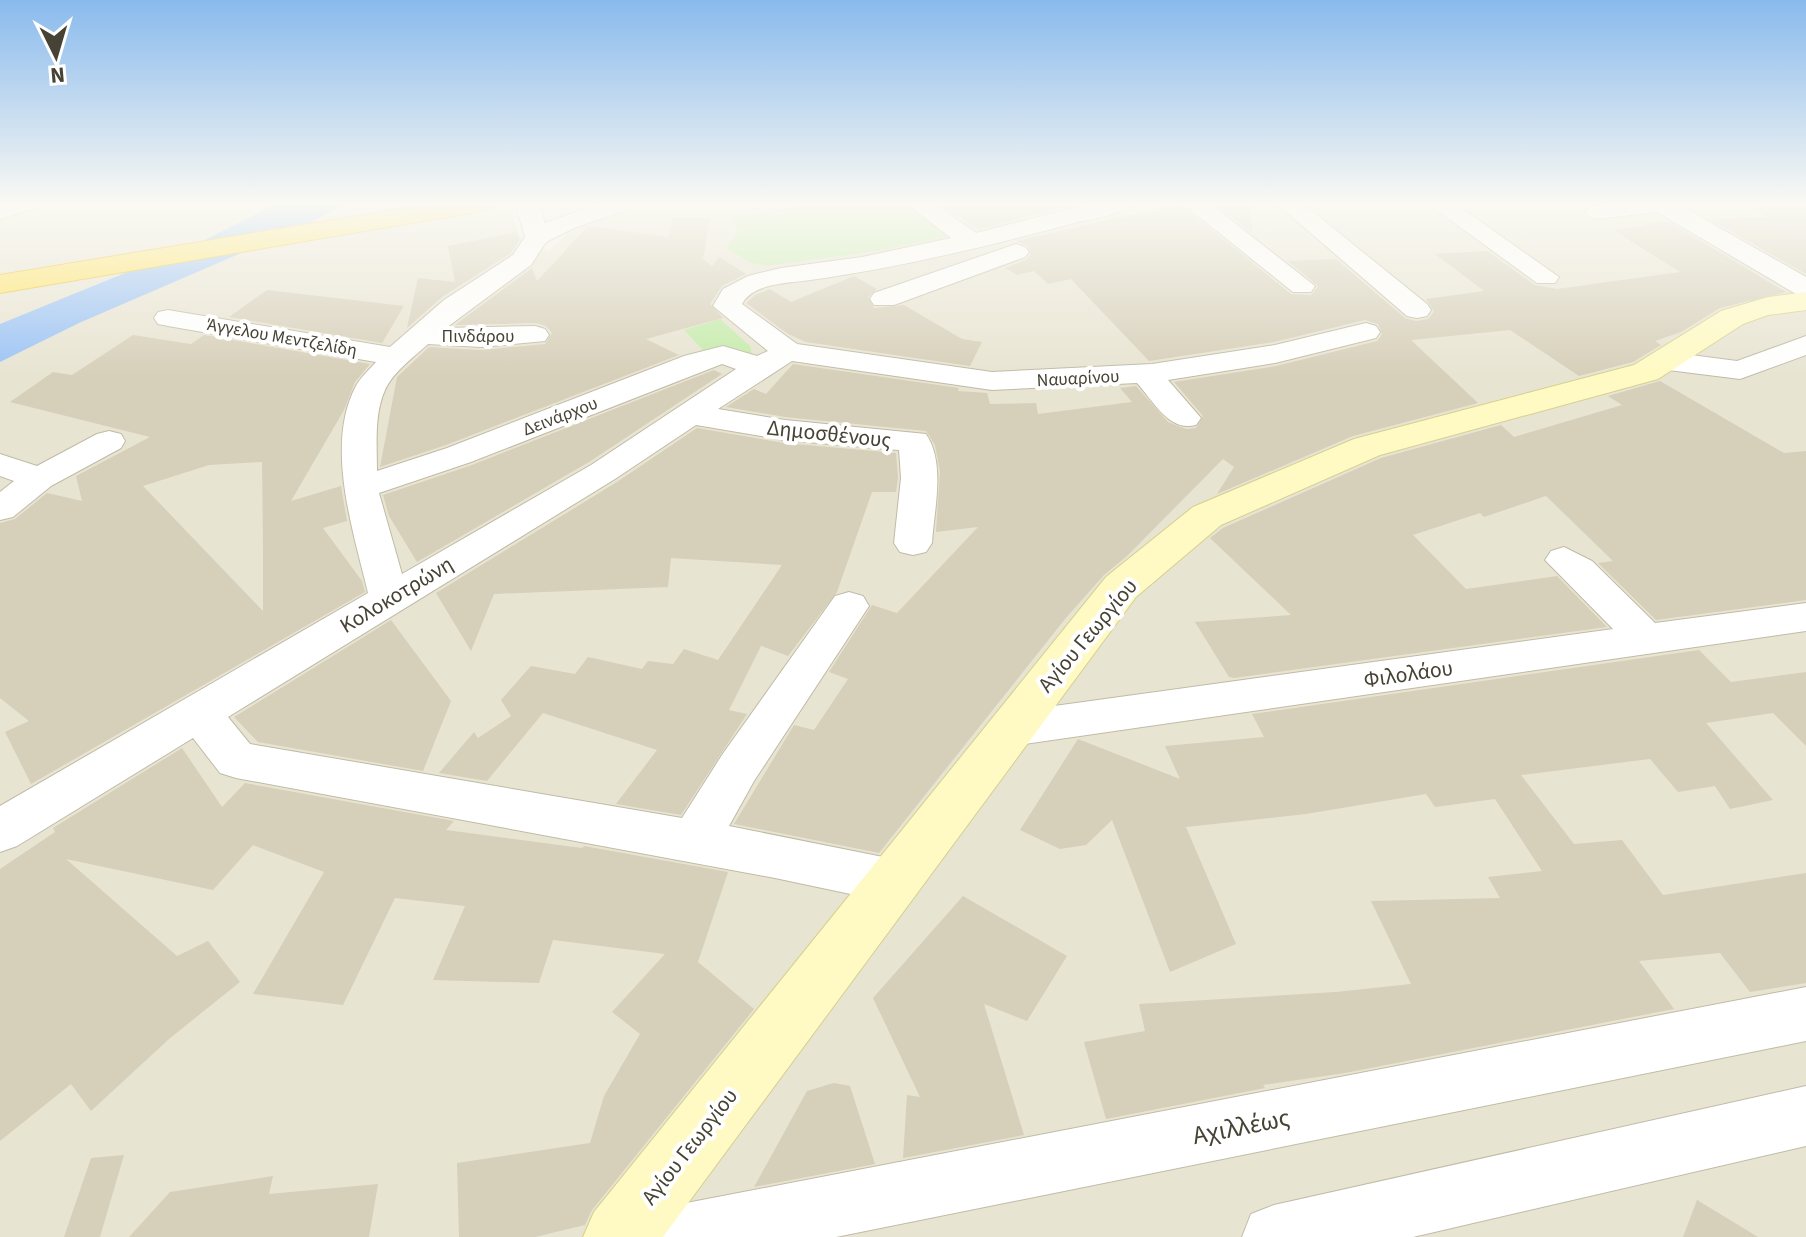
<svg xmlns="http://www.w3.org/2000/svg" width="1806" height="1237" viewBox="0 0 1806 1237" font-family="'Source Sans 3',sans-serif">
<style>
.residential{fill:#e8e4d2}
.green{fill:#c4ebaa}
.water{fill:#9bc3f5}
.building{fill:#d6cfb9;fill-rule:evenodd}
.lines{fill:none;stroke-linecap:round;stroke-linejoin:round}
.street-casing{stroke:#c0bba6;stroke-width:2}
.secondary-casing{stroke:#d6cf90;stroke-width:2}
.highway-casing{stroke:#e9c029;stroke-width:2}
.street{fill:#fff;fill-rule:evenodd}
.secondary{fill:#fffac3;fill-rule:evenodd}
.highway{fill:#ffe364;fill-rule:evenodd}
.labels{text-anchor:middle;stroke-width:8;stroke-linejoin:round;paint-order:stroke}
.far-street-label{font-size:18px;fill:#464234;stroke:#fff}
.street-label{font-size:22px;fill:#464234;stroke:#fff}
.near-street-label{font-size:26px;fill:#464234;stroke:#fff}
</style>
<rect width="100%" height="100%" fill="#f3f1e4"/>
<path class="residential" d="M0,203H507L525,248L549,251L575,227L623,208L646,203H1806V1237H0Z"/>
<g class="green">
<path d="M820,203H906L947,233L946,237L877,251L765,266L751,263L726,248L738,231L732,222L736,217Z"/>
<path d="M720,319L750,346L752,355L704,351L684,330Z"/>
</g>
<path class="water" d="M278,203H347L306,225L79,323L0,362V324L201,242Z"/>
<g class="building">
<path d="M938,203H1082L978,229Z"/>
<path d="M1214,203H1250L1252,233Z"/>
<path d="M1180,204L1291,294L1311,295L1318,286L1288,261L1336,259L1405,318L1416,321L1428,319L1434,312L1426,299L1484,291L1435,254L1487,251L1535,285L1557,289L1680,272L1613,230L1648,226L1644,224L1669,222L1786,292L1720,308L1681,332L1655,341L1661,345L1633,362L1579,376L1510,330L1411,340L1478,403L1353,436L1217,494L1234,467L1223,459L1127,556L1104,575L1065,619L879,853L734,824L794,725L814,730L848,679L829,672L872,605L897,613L978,527L936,532L940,472L935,445L926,431L785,417L726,407L754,389L766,394L793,364L959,388L958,391L987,393L990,404L1036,403L1038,414L1132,402L1120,388L1136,386L1168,422L1186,429L1196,428L1203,416L1174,382L1276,366L1377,341L1382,334L1378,324L1365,320L1274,342L1149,361L1071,279L1048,284L1034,271L1017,275L1005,268L1026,260L1031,254L1027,245L1016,241Z"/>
<path d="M1792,206L1806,208V274L1711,220L1765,217L1757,208Z"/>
<path d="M673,218H710L703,259L712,266L719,257L746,274L722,286L710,304L723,318L646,339L679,355L446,445L380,467L397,377L429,347L481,350L545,344L552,333L546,326L536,323L455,325L532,268L537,281L588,226L668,237Z"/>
<path d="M516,232L520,240L511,253L442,297L407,328L418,278L455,282L448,246Z"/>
<path d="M854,276L877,289L868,297L874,308L904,305L962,339L982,342L970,366L806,342L788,334L746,303L755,295L770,289L791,302Z"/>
<path d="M267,290L404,306L382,343L229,317Z"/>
<path d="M133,335L191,344L204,335L370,364L355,382L344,410L291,501L341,486L347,521L323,528L362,581L365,592L31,784L5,732L29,721L0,698V523L15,519L47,493L82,501L76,476L150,437L10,402L53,372L72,375ZM262,462L263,547V611L143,486L209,465Z"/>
<path d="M714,370L722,374L589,462L417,562L389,516L383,495L472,465Z"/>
<path d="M1660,381L1784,453L1806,451V600L1656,620L1598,563L1613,561L1546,496L1484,517L1480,513L1413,535L1466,589L1557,576L1607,627L1234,678L1229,677L1195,622L1291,615L1210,538L1223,528L1381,458L1501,425L1514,437L1622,405L1608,396Z"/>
<path d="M697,428L784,443L896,453L898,478L896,492H872L837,592L788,656L761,646L729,710L747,714L681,815L616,804L657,750L543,713L487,781L439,773L474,732L478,738L511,716L501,700L531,666L575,674L588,657L642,669L648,661L673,664L684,649L718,660L782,565L671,558L668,587L494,594L471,651L436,593L617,482Z"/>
<path d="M391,620L451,701L423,771L258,742L234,717Z"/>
<path d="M1699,650L1731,682L1806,672V746L1773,713L1706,723L1773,800L1730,809L1715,786L1678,792L1650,759L1521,775L1574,844L1622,840L1663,895L1806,873V983L1750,992L1720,953L1639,961L1674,1009L1345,1073L1263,1085L1265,1088L1106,1119L1084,1042L1145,1031L1139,1004L1336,992L1411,984L1371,901L1500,898L1488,877L1542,871L1495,799L1435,807L1426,794L1306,814L1186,827L1236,944L1170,972L1112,820L1086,845L1060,849L1020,830L1078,739L1180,779L1165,746L1264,737L1252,714Z"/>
<path d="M182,748L222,807L245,783L454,821L446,830L582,848L584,846L728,872L698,962L754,1009L592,1210L585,1225L535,1237H459L457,1163L590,1143L604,1096L640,1034L612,1012L665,954L553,940L539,983L433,980L465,906L395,898L343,1005L253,994L324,872L253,845L213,890L66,859L177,956L208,941L240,982L169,1039L91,1111L71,1084L0,1141V869L55,832L53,828Z"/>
<path d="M963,896L1067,956L1027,1021L984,1004L1024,1135L903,1158L907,1095L920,1097L873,998Z"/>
<path d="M834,1083L850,1086L875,1164L754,1187L807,1091Z"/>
<path d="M124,1155L100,1237H64L91,1158Z"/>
<path d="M273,1176L269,1194L378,1184L369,1237H129L170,1192Z"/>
<path d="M1697,1200L1758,1237H1683Z"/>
</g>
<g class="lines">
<defs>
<g id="street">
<path d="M38,203L34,208L0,219V204Z"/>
<path d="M515,203H539L545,223L601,203H636L632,208L576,227L546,242L531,265L446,328L535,326L545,329L549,335L545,341L481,347L428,344C414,357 393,372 385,390C374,414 377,445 377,471L447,448L684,356L723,346L757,356L768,351L713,306L723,289L748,276L781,268L862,257L951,238L906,203H933L976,233L1094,203H1131C1122,216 1089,219 1074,223C985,247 894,269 803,281C783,283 752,285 742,304L797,344L992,372L1152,364L1275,345L1366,323L1376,326L1380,332L1376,338L1275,363L1168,380L1201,418L1196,425C1169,432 1154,402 1137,383L992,390L792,361L718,409L785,420L926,434C946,463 934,510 932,543L926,552L913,555L900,552L894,543L901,478L899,450L785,440L696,425L615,479L228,717L250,744L682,818L722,755L835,596L849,592L863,596L869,606L754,781L729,826L893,859L911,865L918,881L911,897L893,903L775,878L236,778L220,773L193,738L17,846L0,852V806L368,593C354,533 324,445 356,386C360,378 369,370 376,362L168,326L158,324L154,318L158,312L168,310L390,347L444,300L513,255L525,237ZM722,364L736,369L591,465L402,574L379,493L471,462Z"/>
<path d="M1182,203H1209L1315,286L1311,292H1293Z"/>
<path d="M1276,203H1302L1427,304L1431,310L1427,316L1417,318L1407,316Z"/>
<path d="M1427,203H1454L1559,277L1555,283H1537Z"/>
<path d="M1614,203H1684L1681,206L1806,277V296L1796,294L1657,212L1597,219L1589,217L1585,212L1589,207Z"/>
<path d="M1016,244L1025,247L1029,252L1025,257L894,305H874L870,299L874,293Z"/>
<path d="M1806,336V355L1740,379L1668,370L1657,367L1653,361L1657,355L1668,352L1737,361Z"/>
<path d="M109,431L121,434L125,441L121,448L51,486L13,517L0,520V492L14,481L0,476V454L37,466L97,434Z"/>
<path d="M1564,547L1592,561L1655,623L1806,603V631L1010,746L994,741L988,729L994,717L1010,712L1613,629L1545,560L1551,551Z"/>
<path d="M1806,987V1041L836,1237H644L653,1214L676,1205Z"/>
<path d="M1806,1086V1146L1413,1237H1242L1251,1214L1274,1205Z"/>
</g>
<path id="secondary" d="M1806,292V310L1768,315L1743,324L1658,379L1380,455L1221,525L1136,597L663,1237H583L594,1212L1106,577L1193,507L1354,439L1634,365L1721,311L1768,297Z"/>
<path id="highway" d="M436,203H495L491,208L482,211L0,293V275Z"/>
</defs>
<use href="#street" class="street-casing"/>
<use href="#secondary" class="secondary-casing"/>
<use href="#highway" class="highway-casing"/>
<use href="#street" class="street"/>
<use href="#secondary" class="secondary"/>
<use href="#highway" class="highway"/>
</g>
<linearGradient id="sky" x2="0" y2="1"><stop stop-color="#89baed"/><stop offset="0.54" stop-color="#faf9f3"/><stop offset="1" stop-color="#faf9f3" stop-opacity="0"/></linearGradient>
<rect width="1806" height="376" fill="url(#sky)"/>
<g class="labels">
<g class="far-street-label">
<text x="478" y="342">Πινδάρου</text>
<text transform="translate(282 337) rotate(10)" y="6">Άγγελου Μεντζελίδη</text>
<text transform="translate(1078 378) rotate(-3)" y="6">Ναυαρίνου</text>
<text transform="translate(560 416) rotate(-21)" y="6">Δεινάρχου</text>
</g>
<g class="street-label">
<text transform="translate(829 433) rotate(6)" y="8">Δημοσθένους</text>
<text transform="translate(396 594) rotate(-31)" y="8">Κολοκοτρώνη</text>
<text transform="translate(1087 635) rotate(-50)" y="8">Αγίου Γεωργίου</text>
<text transform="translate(1408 673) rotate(-8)" y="8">Φιλολάου</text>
<text transform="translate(689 1146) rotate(-52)" y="8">Αγίου Γεωργίου</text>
</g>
<g class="near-street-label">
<text transform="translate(1241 1126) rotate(-11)" y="9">Αχιλλέως</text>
</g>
</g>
<g transform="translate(56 56) rotate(175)" stroke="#ffffff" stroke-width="6" paint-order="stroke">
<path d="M0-6L14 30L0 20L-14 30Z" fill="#464234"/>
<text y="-12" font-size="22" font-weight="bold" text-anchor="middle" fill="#464234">N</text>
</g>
</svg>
